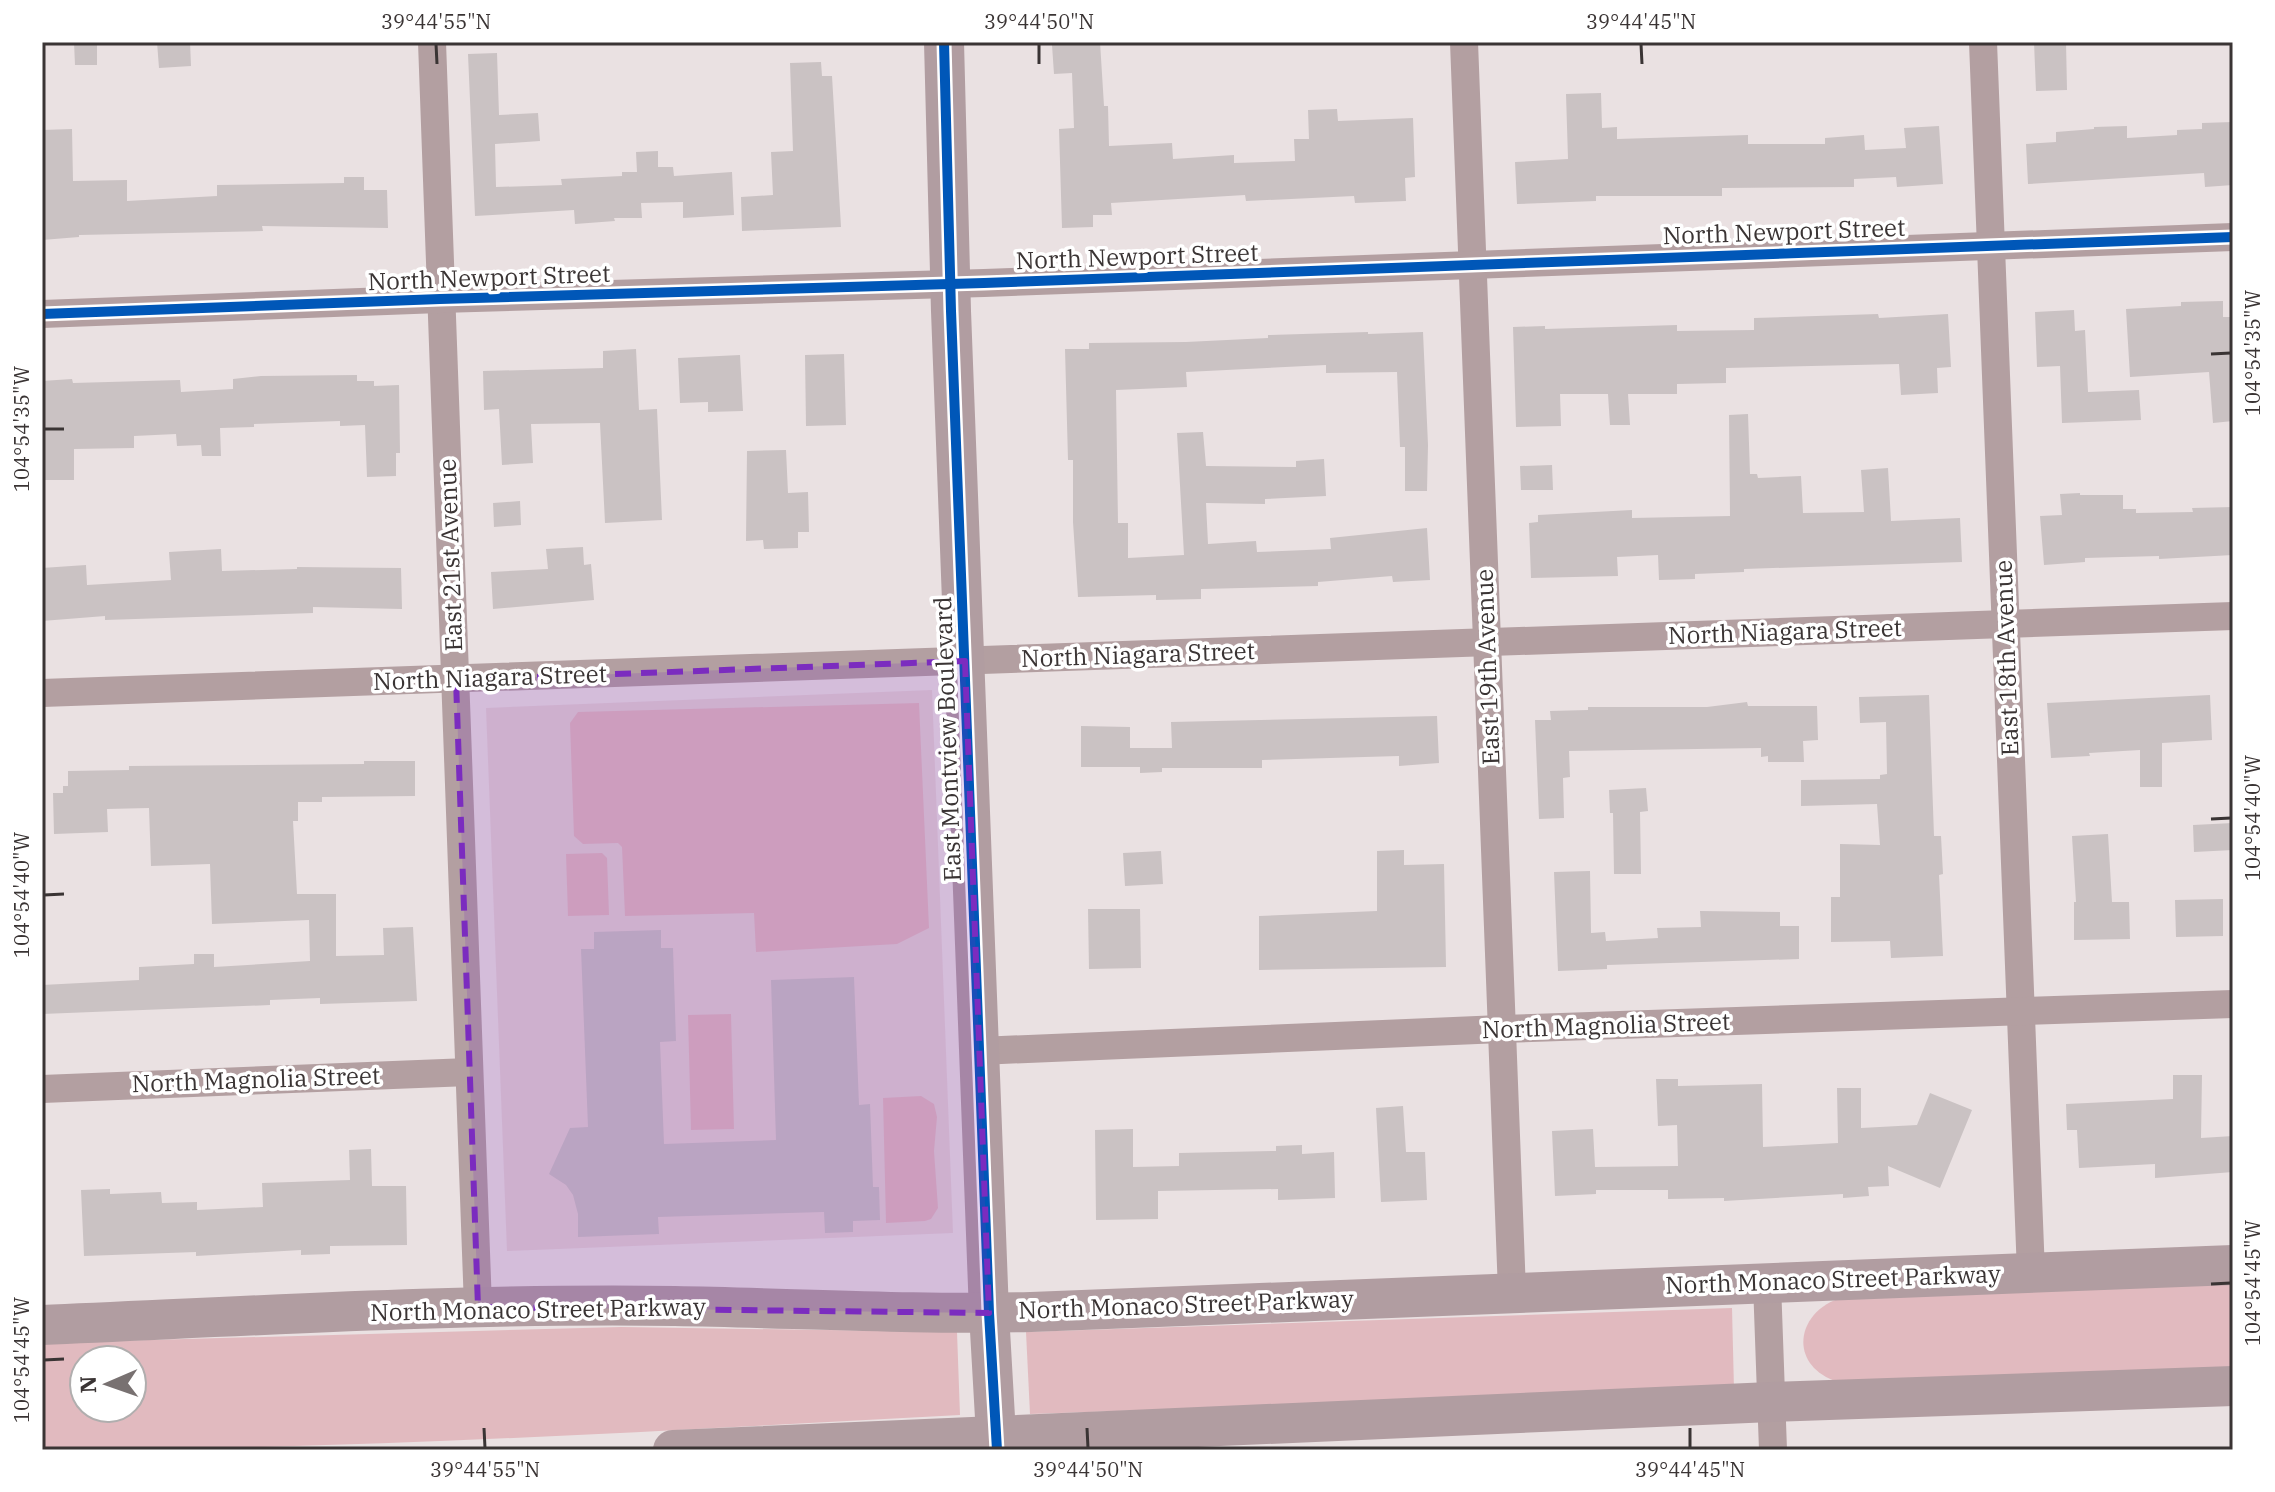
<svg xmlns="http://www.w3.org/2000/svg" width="2275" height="1492" viewBox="0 0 2275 1492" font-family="'IBM Plex Serif',serif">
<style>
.built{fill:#e3d1d3}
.green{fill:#e1babf;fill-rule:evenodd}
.building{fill:#cac2c3}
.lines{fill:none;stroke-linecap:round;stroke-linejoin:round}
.minor{stroke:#b39fa1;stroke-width:28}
.secondary{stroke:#b19da1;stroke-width:40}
.cycleway-casing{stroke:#fff;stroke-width:15}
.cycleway{stroke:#0057b8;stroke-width:10}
.marked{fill:#7b2cbf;fill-opacity:0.2;stroke:#7b2cbf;stroke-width:6;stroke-dasharray:16 10;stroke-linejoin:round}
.ticks{fill:none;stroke:#3a3434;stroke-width:3}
.labels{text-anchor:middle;stroke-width:7;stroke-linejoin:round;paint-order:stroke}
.street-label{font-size:24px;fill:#3a3434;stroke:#fff}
.neatline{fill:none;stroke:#3a3434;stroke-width:3}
.ticks-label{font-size:20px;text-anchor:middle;fill:#3a3434}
</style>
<rect width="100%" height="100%" fill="#eae1e2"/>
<path class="built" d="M932,690L953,1233L507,1251L486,708Z"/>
<g class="green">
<path d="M919,703L929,928L897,944L756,952L754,913L625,916L622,847L618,843L583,844L574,836L570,723L578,712Z"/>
<path d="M602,853L607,858L609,915L568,916L566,854Z"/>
<path d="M731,1014L734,1129L691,1130L688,1015Z"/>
<path d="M921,1096L934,1104L937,1117L934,1151L938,1208L931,1219L925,1221L886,1223L883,1098Z"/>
<path d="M2233,1281V1370L1838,1382C1787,1366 1795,1310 1844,1297Z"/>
<path d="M1732,1308L1734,1390L1030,1414L1026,1332Z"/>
<path d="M621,1327L957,1332L960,1415C654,1431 348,1450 42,1450V1343ZM84,1360H132V1408H84Z"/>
</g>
<g class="building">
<path d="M74,42H97V65H75Z"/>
<path d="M157,42H190L191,66L159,68Z"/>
<path d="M1063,42H1100L1104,106H1108L1109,146L1172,143L1173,159L1234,155V163L1295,161L1294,139H1309L1308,110L1337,109L1338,121L1413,118L1415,177L1405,178L1406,201L1355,203L1354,196L1246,201L1245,195L1111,203L1112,215H1093V227L1062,228L1059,129L1074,128L1072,73L1054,74L1052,45Z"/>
<path d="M2034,42H2066L2067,90L2036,91Z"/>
<path d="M497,53L499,115L538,113L540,141L495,144L496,187L562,185L561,179L622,176V172H637L636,152L658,151V167H673L674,176L732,172L734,215L683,218V202L641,203L642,218H614L615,221L575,224L574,210L475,216L468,54Z"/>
<path d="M821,62L822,76H832L841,227L742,231L741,197L773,195L771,152L793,151L790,63Z"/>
<path d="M1601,93L1602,128L1617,127V139L1748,135V144H1825V138L1864,135L1865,150L1906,148L1904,128L1939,126L1943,184L1897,187L1896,177L1854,179V187L1722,188V196H1596V201L1517,204L1515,162L1568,159L1566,94Z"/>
<path d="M2233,122V185L2205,187L2204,173L2028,184L2026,144L2056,142V132L2094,129V127L2127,126V138L2177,135V130L2202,129V123Z"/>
<path d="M72,129L73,181L127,180V201L217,196V185L344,183V177H364V190H387L388,228L262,226L263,231L79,235V237L42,240V130Z"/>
<path d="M2223,301V317H2233V421L2213,423L2209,372L2130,377L2126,309L2181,306V302Z"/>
<path d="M2074,310L2075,331L2085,330L2088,392L2139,390L2141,420L2062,423L2060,366L2037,367L2035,312Z"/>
<path d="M1878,314L1879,318L1948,314L1951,367L1937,368L1938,393L1901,395L1899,364L1726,368V383L1677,384V394H1628L1630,425H1610L1608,394H1560L1561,426L1516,427L1513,327L1545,326V329L1677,325V331L1754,330V318Z"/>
<path d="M1368,332V334L1423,332L1428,445L1427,491H1405V447H1400L1397,372L1326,373V365L1186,372L1187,387L1116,390L1118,523H1128V558L1184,555L1177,433L1203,432L1206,466L1296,467V461L1324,459L1326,496L1265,499V504L1206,503L1208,544L1256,541L1257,552L1331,549L1330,538L1427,528L1430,580L1393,582L1392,576L1318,582V586L1201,589V599L1156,600V595L1078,597L1073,522V460H1068L1065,349H1089V343L1186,342L1268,338V335Z"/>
<path d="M636,349L639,410L657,409L662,520L605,523L600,423L531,424L533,463L502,465L499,409L484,410L483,371L603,368V351Z"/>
<path d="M844,354L846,425L806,426L805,355Z"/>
<path d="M740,355L743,411L708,412V402L680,403L678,358Z"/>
<path d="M357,375V381H374V386L399,385L400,453H396V476L367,477L365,425L340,426V421L254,424V427L220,428L221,456H202L201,445L177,446L176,434L134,436V448L74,449V480H42V381L72,379L73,383L180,380L181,392L233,389V379L261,376Z"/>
<path d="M1748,414L1750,474H1757L1758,478L1801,476L1803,513L1864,512L1861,470L1888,468L1891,521L1960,518L1962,562L1744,569V572L1695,574V579L1659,580L1658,555L1617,557L1618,576L1531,578L1529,523L1538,522V515L1632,510V518L1730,516L1729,415Z"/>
<path d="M786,450L788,493L808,492L809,532H798V548L764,549L763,540L746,541L747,451Z"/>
<path d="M1552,465L1553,490H1521L1520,466Z"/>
<path d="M2080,493V495H2123V509H2136V513L2193,512L2192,508L2233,507V555L2159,559V556L2085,558V562L2044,565L2040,516L2062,515L2060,494Z"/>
<path d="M520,501L521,525L494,527L493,503Z"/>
<path d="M583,547L584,565L591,564L594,600L493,609L491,572L548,569L546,549Z"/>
<path d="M221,549L222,571L297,569V567L401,568L402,609L313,607V613L105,620V616L42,621V568L86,565L87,585L171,580L169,552Z"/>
<path d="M1929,695L1934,836H1941L1943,874L1939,875L1943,956L1891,958L1890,941L1831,942V897H1840V844L1880,845L1877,804L1801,806V780L1880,779V775L1887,774L1886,722L1860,723L1859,697Z"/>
<path d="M2210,695L2212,740L2162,743V787H2140V750L2089,753L2090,756L2051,758L2047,703Z"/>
<path d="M1747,702L1748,706H1817L1818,740L1803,741L1804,762H1768V756L1761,757V748L1569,751L1570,777L1563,778L1564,818L1539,819L1535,720H1551L1550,711L1588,710V707H1707Z"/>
<path d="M1437,716L1439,763L1399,766V756L1262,760V768H1162V772L1140,773V767H1081V726L1130,727V748H1172L1171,722Z"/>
<path d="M364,761H415V796L322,797V802H298V821H293L297,894H336V956L384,955L383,928L413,927L417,1001L320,1004V998L270,1000V1005L42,1014V985L139,980V967L194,964V954H214V967L310,961L309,920L212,924L210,864L151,866L149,808L107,809L108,832L54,834L53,793H63V786H68V771L129,770V766L364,764Z"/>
<path d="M1646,788L1648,811L1640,812L1641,874H1614L1613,813H1610L1609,790Z"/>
<path d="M2233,823V850L2194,852L2193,825Z"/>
<path d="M2108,834L2112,902H2129L2130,939L2074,940V902H2076L2072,836Z"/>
<path d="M1404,850V865L1444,864L1446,967L1259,970V916L1377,911V851Z"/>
<path d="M1161,851L1163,884L1125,886L1123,853Z"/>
<path d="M1590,871L1591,933L1605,932L1606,941L1658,938L1657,928L1701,927L1700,911L1780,912V926H1799V959L1607,965V969L1558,971L1554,872Z"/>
<path d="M2223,899V936L2176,937L2175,900Z"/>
<path d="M1088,909H1140L1141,968L1089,969Z"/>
<path d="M661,930V948H673L676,1041L660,1042L664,1144L776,1140L771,980L854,977L859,1105L870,1104L873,1187H879L880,1220L853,1221V1232L825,1233L824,1212L658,1217L659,1234L578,1237V1214L573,1195L566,1185L549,1174L570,1128L588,1127L581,949H594V932Z"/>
<path d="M2173,1075H2202L2201,1138L2233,1136V1172L2155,1178V1164L2079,1168L2077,1130H2067L2066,1104L2173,1099Z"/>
<path d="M1656,1079H1678V1086L1762,1084L1763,1147L1838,1143L1837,1088H1861V1128L1917,1125L1930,1093L1972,1110L1940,1188L1888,1166L1889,1186L1868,1187L1869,1196L1843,1198V1194L1724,1201V1198L1668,1199V1190H1596V1194L1555,1196L1552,1131L1593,1129L1595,1167L1678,1166L1677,1125L1658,1126Z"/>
<path d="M1403,1106L1406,1152H1425L1427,1200L1381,1202L1376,1108Z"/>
<path d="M1133,1129V1167L1179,1166V1153L1276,1151V1146L1302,1145V1154L1334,1152L1335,1198L1278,1200V1189L1158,1191V1219L1096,1220L1095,1130Z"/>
<path d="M371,1149L372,1186H406L407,1245L330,1246V1254L301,1255V1250L196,1256V1252L84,1256L81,1190L110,1189V1194L161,1192L162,1203L197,1202V1210L263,1207L262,1183L350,1180L349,1150Z"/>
</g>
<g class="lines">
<g class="minor">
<path d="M432,42L478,1307"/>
<path d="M1464,42L1512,1292"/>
<path d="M1983,42L2031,1273"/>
<path d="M42,314L440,299L984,283L2233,237"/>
<path d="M42,693L2233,616"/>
<path d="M979,1051L1501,1029L2233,1004"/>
<path d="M42,1089L469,1072"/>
<path d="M1767,1283L1773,1450"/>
</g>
<g class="secondary">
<path d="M944,42L951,311L989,1313L996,1435"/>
<path d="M42,1325C253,1316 464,1303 675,1306C794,1308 913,1315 1031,1312L2233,1265"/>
<path d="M673,1450L1771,1402L2233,1386"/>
</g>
<defs>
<g id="cycleway">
<path d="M944,42L951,311L989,1313L997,1450"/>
<path d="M42,314L440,299L984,283L2233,237"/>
</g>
</defs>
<use href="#cycleway" class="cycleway-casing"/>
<use href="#cycleway" class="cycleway"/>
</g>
<path class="marked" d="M965,661L989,1313L478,1307L456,680Z"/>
<path class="ticks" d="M436,44L437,64M1039,44V64M1641,44L1642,64M2211,354L2231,353M44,429H64M2211,819L2231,818M44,895L64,894M2211,1284L2231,1283M44,1360L64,1359M484,1428L485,1448M1087,1428L1088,1448M1690,1428V1448"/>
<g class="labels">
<g class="street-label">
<text transform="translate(1784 232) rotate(-2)" y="8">North Newport Street</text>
<text transform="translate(1137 257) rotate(-2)" y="8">North Newport Street</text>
<text transform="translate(489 278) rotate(-2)" y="8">North Newport Street</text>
<text transform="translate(451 555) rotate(-92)" y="8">East 21st Avenue</text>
<text transform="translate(1785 632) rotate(-2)" y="8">North Niagara Street</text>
<text transform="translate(1138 655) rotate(-2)" y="8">North Niagara Street</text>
<text transform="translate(2007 658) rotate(-92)" y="8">East 18th Avenue</text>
<text transform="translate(1488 667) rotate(-92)" y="8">East 19th Avenue</text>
<text transform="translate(490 678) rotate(-2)" y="8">North Niagara Street</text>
<text transform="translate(948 739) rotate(-92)" y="8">East Montview Boulevard</text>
<text transform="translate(1606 1026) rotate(-2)" y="8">North Magnolia Street</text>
<text transform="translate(256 1080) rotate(-2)" y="8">North Magnolia Street</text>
<text transform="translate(1833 1280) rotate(-2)" y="8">North Monaco Street Parkway</text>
<text transform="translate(1186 1305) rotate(-2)" y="8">North Monaco Street Parkway</text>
<text transform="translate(538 1310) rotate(-1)" y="8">North Monaco Street Parkway</text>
</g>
</g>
<rect width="2275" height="1492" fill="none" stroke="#ffffff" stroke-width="88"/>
<g transform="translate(108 1384) rotate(268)"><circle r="38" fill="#ffffff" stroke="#b0aeae" stroke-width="2"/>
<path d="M0-6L14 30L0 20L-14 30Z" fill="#787171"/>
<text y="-12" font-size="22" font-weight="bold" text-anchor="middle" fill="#3a3434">N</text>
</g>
<rect x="44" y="44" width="2187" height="1404" class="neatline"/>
<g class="ticks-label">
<text x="436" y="29">39°44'55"N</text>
<text x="1039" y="29">39°44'50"N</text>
<text x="1641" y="29">39°44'45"N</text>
<text transform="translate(2253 353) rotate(-90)" y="7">104°54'35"W</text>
<text transform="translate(22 429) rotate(-90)" y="7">104°54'35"W</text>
<text transform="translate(2253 818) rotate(-90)" y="7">104°54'40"W</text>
<text transform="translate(22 895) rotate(-90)" y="7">104°54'40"W</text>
<text transform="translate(2253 1283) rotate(-90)" y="7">104°54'45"W</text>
<text transform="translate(22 1360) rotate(-90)" y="7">104°54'45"W</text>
<text x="485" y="1477">39°44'55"N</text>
<text x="1088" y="1477">39°44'50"N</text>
<text x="1690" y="1477">39°44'45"N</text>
</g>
</svg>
